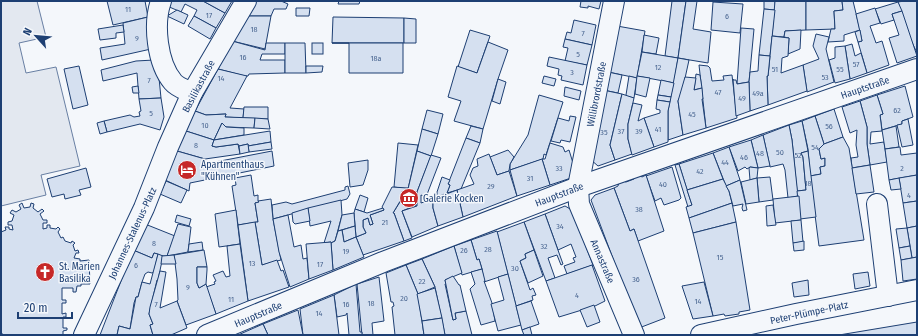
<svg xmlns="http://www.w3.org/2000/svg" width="918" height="336" viewBox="0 0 918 336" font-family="'Fira Sans Condensed',sans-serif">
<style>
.parking{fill:#e3e8f0;stroke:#687fa3}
.building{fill:#d5e0f0;stroke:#1d3f73}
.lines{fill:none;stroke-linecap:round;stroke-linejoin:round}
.minor-casing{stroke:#1d3f73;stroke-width:22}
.minor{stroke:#f4f7fb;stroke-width:20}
.labels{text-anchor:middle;stroke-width:3;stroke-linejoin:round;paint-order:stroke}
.number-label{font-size:8px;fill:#4b6792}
.street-label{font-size:10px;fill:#1d3f73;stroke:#f4f7fb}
.poi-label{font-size:10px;fill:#1d3f73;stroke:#f4f7fb;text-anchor:start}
</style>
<rect width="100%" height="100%" fill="#f4f7fb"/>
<path class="parking" d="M4,1H37L46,37L19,43L26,73L56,67L80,166L41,175L46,195L1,206V2Z"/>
<g class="building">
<path d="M107,1H145L148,17L113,25Z"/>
<path d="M169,1H203L225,13L216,28L194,16L197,10L185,4L181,12L167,6Z"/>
<path d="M203,1H232L225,13Z"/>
<path d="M256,1H281L288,4L286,9H274L271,16H247Z"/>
<path d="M339,1H360L359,4H338Z"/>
<path d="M581,1H601L599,9L588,6V8L580,7Z"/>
<path d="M672,1H686L678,58L665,56Z"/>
<path d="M686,1H697L693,29L711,32L708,63L678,58Z"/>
<path d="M764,1H775V10L764,9Z"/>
<path d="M775,1H806V30L785,31L784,37L772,36Z"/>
<path d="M806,1H842L843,10L834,11L835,29L806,30Z"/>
<path d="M842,1H853L860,30L844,35V41L828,42L831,29H835L834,11L843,10Z"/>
<path d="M904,1H917V53L910,38L898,2Z"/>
<path d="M713,2L743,4L740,33L711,30Z"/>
<path d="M898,2L902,11L892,14L894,20L881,24L875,9Z"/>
<path d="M296,8H310L309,16H296Z"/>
<path d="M875,8L880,23L870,26L876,43L882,41L889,65L867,73L858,42L862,41L856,14Z"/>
<path d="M764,9L775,10L770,56L759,55Z"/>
<path d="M177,10L188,15L184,24L167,16Z"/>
<path d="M902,11L917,56L897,63L889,38L899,35L892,14Z"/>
<path d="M194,16L216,28L210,39L188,26Z"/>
<path d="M247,16H271L265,49L232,41Z"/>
<path d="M148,17L151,49L102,60L100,48L125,44L123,23Z"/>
<path d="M333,17L404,18V43H332Z"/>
<path d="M404,18L416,19V43H404Z"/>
<path d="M574,20L596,25L592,45L565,39L567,32L571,33Z"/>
<path d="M123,25L124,32L116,33V38L100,40L98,29Z"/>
<path d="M617,26L645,31L637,78L608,72Z"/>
<path d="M741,28L754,29L749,82L737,84Z"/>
<path d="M470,30L490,36L477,73L458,67Z"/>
<path d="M801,30L800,49L788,54L789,38L784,37L785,31Z"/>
<path d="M860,30L862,41L858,42L855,32Z"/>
<path d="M816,34L829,37L826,49L834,82L807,92L803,65L819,59L813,46Z"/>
<path d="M644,35L659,38L656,54L642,52Z"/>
<path d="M772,36L789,38L788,56L782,58L781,73L803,65L807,91L768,105L767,76H768Z"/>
<path d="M565,39L592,45L587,65L565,61L568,48L563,47Z"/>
<path d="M232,41L265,50L266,43H285V54H262L260,60H285V73L249,74L248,76H245L218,69Z"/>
<path d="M488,42L508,50L498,79L483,129L454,121L461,101L448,97L457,66L477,73Z"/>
<path d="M285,43H305L306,73H285Z"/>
<rect x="312" y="43" width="11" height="11"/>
<path d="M332,43H403V73H349V43Z"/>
<path d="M852,44L855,56L861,53L867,73L850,79L845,46Z"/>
<path d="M845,46L850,79L835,83L829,60L835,58V47Z"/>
<path d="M642,52L678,58L674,83L637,76Z"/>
<path d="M759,55L770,56L768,76H767L768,105L750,111L749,82L750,72L758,71Z"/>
<path d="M549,57L587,65L583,85L561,80L562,76L558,75L559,69L547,66Z"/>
<path d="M678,58L689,60L682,92L678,101L683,135L668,140V111Z"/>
<path d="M154,60L159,78L161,98L139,99L137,73L103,81L101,70L136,61Z"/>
<path d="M699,65L708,66L710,68L712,81L724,80L723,76L732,75L737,118L706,128Z"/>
<path d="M79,66L88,105L73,109L64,69Z"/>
<path d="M306,66H323L322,72L306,73Z"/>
<path d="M218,69L247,76L230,108L244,109L243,118L225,117L226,114L206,115L195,111Z"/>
<path d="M608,72L622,75L618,93L603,90Z"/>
<path d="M696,74L700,75L702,88L694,90Z"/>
<path d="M544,76L556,79L554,86L542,83Z"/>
<path d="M629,76L637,78L634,98L626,96V95Z"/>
<path d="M637,76L650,78L646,97L635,94Z"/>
<path d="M685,77L696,78L694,90L702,88L703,99H702L706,128L683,135L678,101Z"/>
<path d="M498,79L506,82L500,104L492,101Z"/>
<path d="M733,79V80H736L737,84L749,82L750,111L736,116Z"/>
<path d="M661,80L674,83L671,97L658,95Z"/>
<path d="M138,86L139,93H133L132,87Z"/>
<path d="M905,86L913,117L902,121V124L882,130L880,115L883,114L877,95Z"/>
<path d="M565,87L581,91L579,100L564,96Z"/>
<path d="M603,90L622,94L610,145L615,160L598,166L590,159Z"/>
<path d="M622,94L634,98L628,124V139L632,154L615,160L610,145Z"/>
<path d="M539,95L563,102L546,155L544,154L543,159L510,170V164L528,135Z"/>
<path d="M658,95L671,97L670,102L657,100Z"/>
<path d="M877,95L883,114L880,115L882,131L871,132L870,144L884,142L887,162L870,165L867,144V127L860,101Z"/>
<path d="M161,98L164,117L160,130L140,124L107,132L104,121L130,115L134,117L140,116L139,112L141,111L139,99Z"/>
<path d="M657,100L670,102L668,111V142L654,147L644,118L660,113V110L656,109Z"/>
<path d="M860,101L867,127V144L870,165L852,168L851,158L858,157L856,145L857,130L850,133L842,107Z"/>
<path d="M633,103L642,105L638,121L644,118L654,147L632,155L628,139V124Z"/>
<path d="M244,107H268V119L243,118Z"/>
<path d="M834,109L843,137L824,144L815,116Z"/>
<path d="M427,110L443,114L438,134L422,129Z"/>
<path d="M195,111L206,115L226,114L225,117L255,118L254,128L226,127L222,123L214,140L186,131Z"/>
<path d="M570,116L576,117L570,142L561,140L560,143L551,141L558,118L569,121Z"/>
<path d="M815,116L824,144L819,149L821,159L825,158V166L820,167L821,174L810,176L808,149L802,121Z"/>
<path d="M255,118L268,119L270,129L254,128Z"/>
<path d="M908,119L913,145L902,147L897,125L902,124V121Z"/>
<path d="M104,121L107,132L100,134L97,123Z"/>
<path d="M802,121L808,151L801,153L803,157L806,190L797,191L792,140L789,125Z"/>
<path d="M222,123L226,127L244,128V135L214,140Z"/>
<path d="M789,125L792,140L798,196L788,198L785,170L783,164L770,167L763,135Z"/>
<path d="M471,126L483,129L480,143L466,138Z"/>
<path d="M896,126L899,147L885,149L882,130Z"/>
<path d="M422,129L438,134L431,156L417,151Z"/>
<path d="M186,131L214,140L212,146L216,147L238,144L240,154L205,159L177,151Z"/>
<path d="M270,131L271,142L248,146V144L239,146L238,144L216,147L212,146L214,140Z"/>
<path d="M763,135L770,166L758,168L751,140Z"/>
<path d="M843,137L849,148L864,240L819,246L810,176L821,174L820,167L825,166V158L821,159L819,149L824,144Z"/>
<path d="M466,138L480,143L461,189L447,193L450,185L448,184Z"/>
<path d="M751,140L758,168L750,167L747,169L745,167L738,171L729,147Z"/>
<path d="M271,142L272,149L249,152L248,146Z"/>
<path d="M398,143L418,145L408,189L394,187Z"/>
<path d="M550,143L563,147L565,152L569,150L577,176L550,185L542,159H545Z"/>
<path d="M248,144L249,152L240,154L239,146Z"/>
<path d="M729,147L740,180L726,186L713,153Z"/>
<path d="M900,147L901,155L917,153V175L889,180L885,149Z"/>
<path d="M508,150L514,157L510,164L509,171L497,175L490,157Z"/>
<path d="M177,151L205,159L204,162L210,163L272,151L274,166L190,183L189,191L165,180Z"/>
<path d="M417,151L431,156L417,192V205L402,211L412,238L404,241L394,213H393L408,189Z"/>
<path d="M808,151L816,217L800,219L797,191L806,190L803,157L801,153Z"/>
<path d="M713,153L723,179L687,190L679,164Z"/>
<path d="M489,154L497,175L509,171L517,196L463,217L457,190L474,184L470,175L473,168L478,166L477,159Z"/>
<path d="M431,155L441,158L426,197L421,195V203L433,199V208L438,226L412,237L402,211L417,206V192Z"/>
<path d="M542,159L550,185L517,196L510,170Z"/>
<path d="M368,160V170L363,185L350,187L348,163Z"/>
<path d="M679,164L692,205L688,207L675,165Z"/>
<path d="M870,165L874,192L856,194L852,168Z"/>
<path d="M672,167L681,198L679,200L664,205L661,198L655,201L646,176Z"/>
<path d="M750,167L758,168L757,178L750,180L749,168Z"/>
<path d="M86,168L91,187L79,190L81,195L65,199L64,194L52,197L47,179Z"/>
<path d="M251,175L254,196L258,195V201L259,202L255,203L258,222L238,225L232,186L236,185L235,178Z"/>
<path d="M639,175L642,177L646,175L664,231L638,241L634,229L630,231L614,188L618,186L619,182L623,181L626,182L634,179V177Z"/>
<path d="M917,175V201L903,203L899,178Z"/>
<path d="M442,177L450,180L448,184L450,185L447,193L437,197V192Z"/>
<path d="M770,177L773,200L759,202L757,178Z"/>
<path d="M757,178L759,202L746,204L741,182Z"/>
<path d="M899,178L901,189L891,190L889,180Z"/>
<path d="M723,179L729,191L732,203L689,218L686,207L692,205L687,190Z"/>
<path d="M740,180L747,210L743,211L742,208L743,204L733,206L729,191L726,186Z"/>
<path d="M166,181L187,190L181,203L160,194Z"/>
<path d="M348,186L350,194L347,199L273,219L272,205L286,202L292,204L345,190V187Z"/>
<path d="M392,187L408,188L393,213H394L404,241L363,255L356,237L366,233L363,227V220L368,218L370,225L373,224L370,215L384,210L382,207Z"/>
<path d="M614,188L630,231L634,229L665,318L639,328L591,200L595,195Z"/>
<path d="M457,190L463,217L438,226L433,208V199Z"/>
<path d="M360,195L368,198L364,212L355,209Z"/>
<path d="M799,196L801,220L775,223L773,199Z"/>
<path d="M271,199L273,219L281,260L262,265L255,222H258L255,203L259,202L258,201Z"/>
<path d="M341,200L342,215L335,241L331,243V242L324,243L331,221L310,226L308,208Z"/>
<path d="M917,201V226L907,228L903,203Z"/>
<path d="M22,203L24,208L30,207L31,203L34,204L33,208L38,212L42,209L44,211L40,214L43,220H47V223H43V229L47,228V225H50V228L56,229L58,227L60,229L58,232L61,238L63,237L65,241L71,243L72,241L75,243L73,245L75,251L78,250L79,253H76L74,258L80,259V261L89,260L90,284H81V286H77L76,292H73V288H62V300H66V303H62V314L66,313V317H63V328H67V330L63,331V335H2V333H1V232L6,230L5,227H9V229L13,230L12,225H8V222L12,221L14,215L10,213L12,210L16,212L21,209L19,205Z"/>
<path d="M732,203L736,222L693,233L689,218Z"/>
<path d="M773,205L776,225L767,226L766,206Z"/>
<path d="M565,206L572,210L593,265L567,274L564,266L575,262L573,258L576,257L571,244L558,250L545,214Z"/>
<path d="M308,208L310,221L295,224L293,222L292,213Z"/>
<path d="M383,208L384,210L370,215L373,224L370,225L368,218L363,220V227L366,233L356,237L354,213L355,209L367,213Z"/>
<path d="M236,210L240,244L219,247L215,214Z"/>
<path d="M354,213L355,226L338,231L342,215Z"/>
<path d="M545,214L563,264L561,265L557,255L548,258L555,278L546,281L524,222Z"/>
<path d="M177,215L191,219L189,226L175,222Z"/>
<path d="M288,215L294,247L301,245L303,259L307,258L309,279L290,287L279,252L273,219Z"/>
<path d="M801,220L803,242L793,243L791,221Z"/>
<path d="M255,222L262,265L277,260L281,271L283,270L289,287L248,301L238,225Z"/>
<path d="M524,222L534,250L525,254L526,258L520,261L530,290L533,288L536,295L532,296L533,300L516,306L497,232Z"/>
<path d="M736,222L750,310L739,312V314L725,316L724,314L713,316L693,233Z"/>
<path d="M145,224L175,236L167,256H162L154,253L152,258L133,250Z"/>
<path d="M178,224L191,227L188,252L167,256Z"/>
<path d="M355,226L356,237L344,242L342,230Z"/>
<path d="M917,226V257L912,258L907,228Z"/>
<path d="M907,228L910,246L899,248L896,229Z"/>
<path d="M342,230L344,242L356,237L364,257L333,270L331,243L335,241L338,231Z"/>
<path d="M497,231L508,274L484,282L482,269L479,259L477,260L471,240Z"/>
<path d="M471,240L477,260L479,259L482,269L462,275L454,246Z"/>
<path d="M804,241V250L794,251L793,243Z"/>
<path d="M202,242L203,250L188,252L189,244Z"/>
<path d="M331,242L333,270L309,279L306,244Z"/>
<path d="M240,244L248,301L216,314L206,287L215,284L214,282L216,281L213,275L223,271L226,277L230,276L227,246Z"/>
<path d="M454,246L462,273L445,280L446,284H445L453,320L456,319L455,313L466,311L472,335H445L435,287L422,259Z"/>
<path d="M910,246L912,258L901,260L899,248Z"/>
<path d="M133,250L152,258L154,253L158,254L154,272L152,273L148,272L145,274L142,282L138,297H136L134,303L130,329L119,326L117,335H100Z"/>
<path d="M204,250L207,267H197V283L199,288L206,284L216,314L186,325L177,301L178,300L177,279L174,255Z"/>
<path d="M534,250L543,276L528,283L520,261L526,258L525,254Z"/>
<path d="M158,254L163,256L158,280H157L149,314L153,324L150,325L153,335H117L119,326L130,329L136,297H138L142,282L150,284Z"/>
<path d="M174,255L176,264H161L162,256Z"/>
<path d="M917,257V279L903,281L901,260Z"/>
<path d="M422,259L435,287L418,294L406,265Z"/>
<path d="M406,265L418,294L424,335H395L392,307L394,306L393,302H391L386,273Z"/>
<path d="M592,265L605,301L595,306L559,317L546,281Z"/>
<path d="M197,267H207V270L206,284L199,288L197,283Z"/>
<path d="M482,269L485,281H484L492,303L495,321L481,325L470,289L475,284L471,272Z"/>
<path d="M160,271L166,272L160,308L177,301L187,328L171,335H153L150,325L153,324L149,314L150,307Z"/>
<path d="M868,272L870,286L855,289L853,274Z"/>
<path d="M508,274L521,325L498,331L491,304L504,300L498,277Z"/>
<path d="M453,276L459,285H460L466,311L455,313L456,319L453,320L445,280Z"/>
<path d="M379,277L384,321L372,323L373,335H362L357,284Z"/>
<path d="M808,280L809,295L794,297L792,283Z"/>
<path d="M704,282L713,316L693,319L682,286Z"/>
<path d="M356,284L360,332H362V335H349L347,313L346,315L337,317L334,295Z"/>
<path d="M435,288L442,318L422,321L417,294Z"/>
<path d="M334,295L339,335H303L300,309Z"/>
<path d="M531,301L539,324L522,330L516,306Z"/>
<path d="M594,305L600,322L587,327L580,310Z"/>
<path d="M298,310L303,335H268L263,324Z"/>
<path d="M442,318L445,335H424L422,321Z"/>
<path d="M917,322V335H839Z"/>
<path d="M263,324L268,335H238Z"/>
<path d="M530,327L532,335H524L522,330Z"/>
</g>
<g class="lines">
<defs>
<g id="minor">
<path d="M161,1C153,24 157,63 173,82C177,87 186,90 192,93"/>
<path d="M614,1L578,187L579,204L634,335"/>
<path d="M877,204L888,296"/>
<path d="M84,335L144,208L168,147L192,93L246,1"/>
<path d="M207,335L383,262L578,187L917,69"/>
<path d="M701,335L796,314L917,290"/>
</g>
</defs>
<use href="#minor" class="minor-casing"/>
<use href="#minor" class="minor"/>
</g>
<defs>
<symbol id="hotel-disc" viewBox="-11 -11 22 22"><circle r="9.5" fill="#c62828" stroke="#f4f7fb"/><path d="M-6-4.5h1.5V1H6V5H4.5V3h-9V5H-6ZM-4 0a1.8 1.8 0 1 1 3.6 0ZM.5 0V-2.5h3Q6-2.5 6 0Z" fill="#fff"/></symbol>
<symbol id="museum-disc" viewBox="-11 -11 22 22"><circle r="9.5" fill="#c62828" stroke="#f4f7fb"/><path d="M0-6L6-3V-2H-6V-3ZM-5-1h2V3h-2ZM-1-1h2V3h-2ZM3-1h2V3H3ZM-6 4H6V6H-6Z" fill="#fff"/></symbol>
<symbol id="church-disc" viewBox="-11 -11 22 22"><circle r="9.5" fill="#c62828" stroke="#f4f7fb"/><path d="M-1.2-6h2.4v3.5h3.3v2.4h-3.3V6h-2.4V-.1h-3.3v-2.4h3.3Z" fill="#fff"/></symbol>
</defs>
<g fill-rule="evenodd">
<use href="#hotel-disc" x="176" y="159" width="22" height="22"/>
<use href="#museum-disc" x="398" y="187" width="22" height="22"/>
<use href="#church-disc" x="34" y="261" width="22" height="22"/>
</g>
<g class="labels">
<g class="number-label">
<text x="128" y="12">11</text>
<text x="209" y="18">17</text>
<text x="727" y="19">6</text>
<text x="254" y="32">18</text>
<text x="583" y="36">7</text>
<text x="137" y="41">9</text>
<text x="578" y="57">5</text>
<text x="243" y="60">16</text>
<text x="376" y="61">18a</text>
<text x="856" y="67">57</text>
<text x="658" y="70">12</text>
<text x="775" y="72">51</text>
<text x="840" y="72">55</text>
<text x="572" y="75">3</text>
<text x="825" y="80">53</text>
<text x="221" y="81">14</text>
<text x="149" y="83">7</text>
<text x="718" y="95">47</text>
<text x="758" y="96">49a</text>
<text x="742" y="101">49</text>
<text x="897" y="113">62</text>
<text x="151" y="116">5</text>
<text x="692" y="117">45</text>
<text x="205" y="128">10</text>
<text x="829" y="129">56</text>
<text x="658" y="132">41</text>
<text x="621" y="134">37</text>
<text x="639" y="134">39</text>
<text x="604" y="135">35</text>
<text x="196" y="148">8</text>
<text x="815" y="150">54</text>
<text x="780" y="155">50</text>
<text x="760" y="156">48</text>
<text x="798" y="158">52</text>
<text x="744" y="160">46</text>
<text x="725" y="165">44</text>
<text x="559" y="171">33</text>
<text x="902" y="171">2</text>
<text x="700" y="174">42</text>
<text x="530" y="181">31</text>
<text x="808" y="186">18</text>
<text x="663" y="187">40</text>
<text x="491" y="189">29</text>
<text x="909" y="198">4</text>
<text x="639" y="212">38</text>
<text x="385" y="225">21</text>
<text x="560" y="229">34</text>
<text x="154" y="246">8</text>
<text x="544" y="249">32</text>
<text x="488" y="252">28</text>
<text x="464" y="253">26</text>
<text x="346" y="254">19</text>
<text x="720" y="260">15</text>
<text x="252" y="266">13</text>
<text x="320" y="267">17</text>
<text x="136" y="268">6</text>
<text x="515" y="271">30</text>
<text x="636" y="282">36</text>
<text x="422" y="284">22</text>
<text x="188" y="290">9</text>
<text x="577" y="298">4</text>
<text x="404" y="301">20</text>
<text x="231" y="302">11</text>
<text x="698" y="304">14</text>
<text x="371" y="306">18</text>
<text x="156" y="307">7</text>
<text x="346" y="307">16</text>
<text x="319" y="316">14</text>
</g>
<g class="street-label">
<text transform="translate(198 86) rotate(-62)" y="4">Basilikastraße</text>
<text transform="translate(865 87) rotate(-19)" y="4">Hauptstraße</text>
<text transform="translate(596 94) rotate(-79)" y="4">Willibrordstraße</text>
<text transform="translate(559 194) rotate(-21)" y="4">Hauptstraße</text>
<text transform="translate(132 233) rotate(-65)" y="4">Johannes-Stalenus-Platz</text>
<text transform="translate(603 261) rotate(67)" y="4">Annastraße</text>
<text transform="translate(809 312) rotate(-12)" y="4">Peter-Plümpe-Platz</text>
<text transform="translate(258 314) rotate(-23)" y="4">Hauptstraße</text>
</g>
<g class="poi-label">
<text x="201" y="168">Apartmenthaus<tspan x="201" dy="12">"Kühnen"</tspan></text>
<text x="423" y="202">Galerie Kocken</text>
<text x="59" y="270">St. Marien<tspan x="59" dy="12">Basilika</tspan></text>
</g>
</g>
<rect width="918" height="336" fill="none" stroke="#1d3f73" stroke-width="4"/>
<g transform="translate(36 36) rotate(297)" stroke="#f4f7fb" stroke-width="3" paint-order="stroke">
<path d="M0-3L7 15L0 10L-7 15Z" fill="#1d3f73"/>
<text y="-6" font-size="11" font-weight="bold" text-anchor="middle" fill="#1d3f73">N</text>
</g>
<path d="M18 312v6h54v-6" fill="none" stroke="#1d3f73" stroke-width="2"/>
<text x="24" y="312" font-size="12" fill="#1d3f73" stroke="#f4f7fb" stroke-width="3" paint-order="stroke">20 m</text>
</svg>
